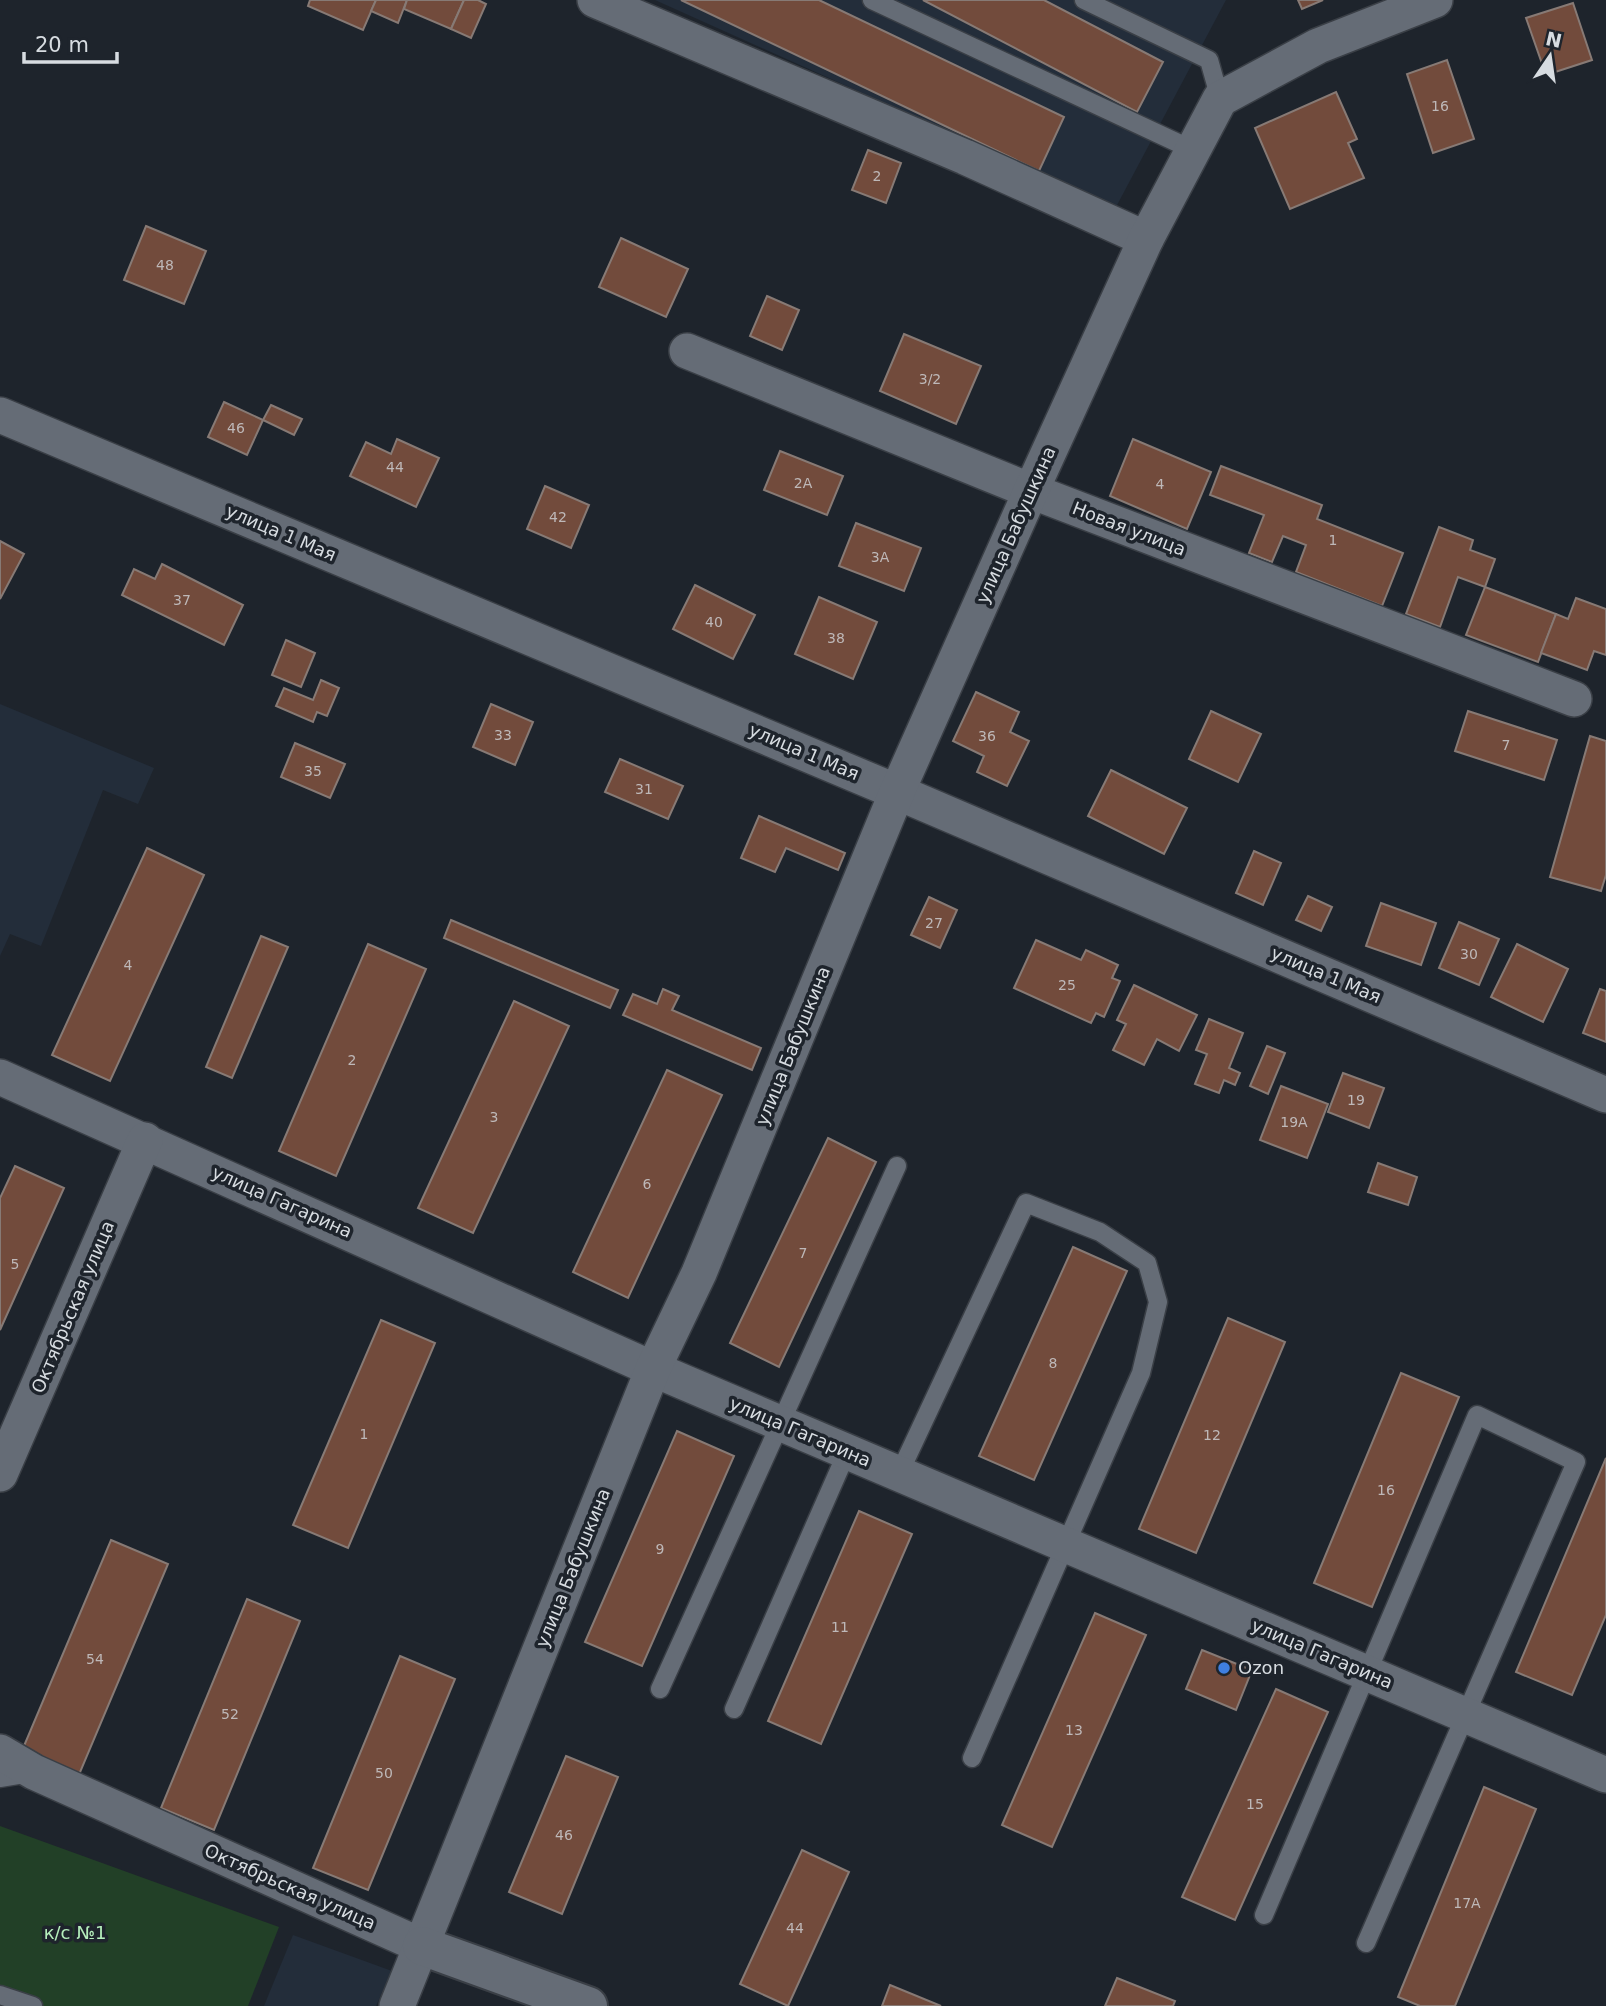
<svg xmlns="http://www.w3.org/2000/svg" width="1606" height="2006" viewBox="0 0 1606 2006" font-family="'DejaVu Sans',sans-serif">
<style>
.built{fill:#232d3a}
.green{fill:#224027}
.building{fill:#724b3c;stroke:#877a75;stroke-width:2}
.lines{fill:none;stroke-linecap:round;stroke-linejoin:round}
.service-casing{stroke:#3a3f46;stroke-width:21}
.minor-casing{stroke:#3a3f46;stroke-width:38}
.tertiary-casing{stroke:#3a3f46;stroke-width:42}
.service{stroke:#656c76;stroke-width:18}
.minor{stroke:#656c76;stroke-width:35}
.tertiary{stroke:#656c76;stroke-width:38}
.shop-dot{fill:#3f7fe0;stroke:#1e242c;stroke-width:2.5}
.labels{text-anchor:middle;stroke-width:7;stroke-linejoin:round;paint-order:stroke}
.number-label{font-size:14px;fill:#beb8b8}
.street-label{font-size:18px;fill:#d7dce1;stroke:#1e242c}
.poi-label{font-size:18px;fill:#d7dce1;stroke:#1e242c;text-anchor:start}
.park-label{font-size:18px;fill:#b5eebc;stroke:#1e242c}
</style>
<rect width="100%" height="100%" fill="#1e242c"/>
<g class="built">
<path d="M655,0H1226L1116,207Z"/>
<path d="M0,704L154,768L138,804L103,790L41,946L10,934L0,956Z"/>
<path d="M293,1935L392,1971L376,2006H264Z"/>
</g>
<path class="green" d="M0,1826L279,1927L248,2006H0Z"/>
<g class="building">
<path d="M310,0H376L363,30L308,6Z"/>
<path d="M376,0H407L398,23L371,11Z"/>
<path d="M407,0H464L451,29L404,9Z"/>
<path d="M464,0H478L486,4L471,38L451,29Z"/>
<path d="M681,0H819L1064,117L1039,171Z"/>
<path d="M923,0H1044L1163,62L1137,112Z"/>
<path d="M1298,0H1323L1302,9Z"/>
<path d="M1573,3L1592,60L1546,75L1526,18Z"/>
<path d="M1447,60L1474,139L1433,153L1407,74Z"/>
<path d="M1336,92L1357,139L1348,143L1364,178L1290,209L1255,128Z"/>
<path d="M868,150L901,163L886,203L852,190Z"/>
<path d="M146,226L206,251L184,304L124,280Z"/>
<path d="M621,238L688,269L666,317L599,287Z"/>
<path d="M767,296L799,310L782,350L750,336Z"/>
<path d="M904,334L981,366L956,424L880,391Z"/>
<path d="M224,402L263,420L247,455L208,437Z"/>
<path d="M271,405L302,419L294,435L263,420Z"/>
<path d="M397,439L439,458L416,507L350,476L366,442L391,454Z"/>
<path d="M1133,439L1211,472L1187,529L1110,496Z"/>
<path d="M780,451L843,476L827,515L764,490Z"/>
<path d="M1221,466L1322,505L1317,519L1403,553L1382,606L1296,572L1306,545L1283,536L1272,562L1249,553L1264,515L1210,495Z"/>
<path d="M545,486L589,505L571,548L527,529Z"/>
<path d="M856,523L921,548L904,591L839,566Z"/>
<path d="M1439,527L1473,540L1470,550L1495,559L1485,587L1458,577L1440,627L1406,614Z"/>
<path d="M0,541L24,554L0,599Z"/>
<path d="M162,564L243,605L224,645L122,595L134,569L155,579Z"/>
<path d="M695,585L755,615L733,659L673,629Z"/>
<path d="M1485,587L1556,614L1538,662L1466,635Z"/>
<path d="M819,597L877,622L853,679L795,654Z"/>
<path d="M1576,598L1606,609V655L1594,651L1587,670L1541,653L1556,614L1568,619Z"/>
<path d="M286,640L315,653L301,687L272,675Z"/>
<path d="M321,680L339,688L327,716L317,712L313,722L276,706L284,688L313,700Z"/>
<path d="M976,692L1019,712L1010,732L1029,741L1007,786L977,772L984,756L953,741Z"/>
<path d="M491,704L533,722L515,765L473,747Z"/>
<path d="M1211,711L1261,734L1238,782L1189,759Z"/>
<path d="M1468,711L1557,740L1544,780L1455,751Z"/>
<path d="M1590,736L1606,741V875L1601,891L1550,877Z"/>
<path d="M295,743L345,764L330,798L281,777Z"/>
<path d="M620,759L683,786L668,819L605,792Z"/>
<path d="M1111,770L1187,808L1164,854L1088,816Z"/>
<path d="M759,816L845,853L838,870L786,848L775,872L741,858Z"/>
<path d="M147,848L204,875L110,1081L52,1055Z"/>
<path d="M1254,851L1281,863L1263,905L1236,893Z"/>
<path d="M1308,896L1332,907L1321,931L1296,920Z"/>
<path d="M929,897L957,910L940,948L911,935Z"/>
<path d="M1381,903L1436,923L1421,965L1366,946Z"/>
<path d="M451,920L618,990L610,1008L444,938Z"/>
<path d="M1459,922L1499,939L1479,985L1439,968Z"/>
<path d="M261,936L288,947L232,1078L206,1067Z"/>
<path d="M1036,940L1081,960L1086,950L1118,965L1112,978L1120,981L1104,1017L1096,1013L1091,1023L1014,988Z"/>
<path d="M368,944L426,969L336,1176L279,1151Z"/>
<path d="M1517,944L1568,969L1543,1022L1491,997Z"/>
<path d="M1134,985L1197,1015L1179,1051L1157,1039L1144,1065L1113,1050L1126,1024L1117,1020Z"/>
<path d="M663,989L679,996L672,1010L761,1048L752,1070L623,1015L633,994L657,1004Z"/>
<path d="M1600,989L1606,991V1042L1583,1033Z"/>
<path d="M514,1001L569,1026L473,1233L418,1208Z"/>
<path d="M1209,1019L1243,1033L1229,1068L1240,1073L1235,1085L1224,1080L1219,1093L1195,1084L1207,1054L1196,1050Z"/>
<path d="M1267,1046L1285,1053L1268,1094L1250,1086Z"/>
<path d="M667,1070L722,1095L628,1298L573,1272Z"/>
<path d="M1343,1073L1384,1088L1369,1128L1328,1112Z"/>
<path d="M1281,1086L1328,1104L1307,1158L1260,1140Z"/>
<path d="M828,1138L876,1162L779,1367L730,1343Z"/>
<path d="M1378,1163L1417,1177L1408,1205L1368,1192Z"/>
<path d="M15,1166L64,1188L0,1330V1198Z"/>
<path d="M1073,1247L1127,1271L1034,1480L979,1456Z"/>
<path d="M1228,1318L1285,1342L1196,1553L1139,1529Z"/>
<path d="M381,1320L435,1343L348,1548L293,1525Z"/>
<path d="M1401,1373L1459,1397L1372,1607L1314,1583Z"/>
<path d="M677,1431L734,1456L642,1666L585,1642Z"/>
<path d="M1606,1458V1615L1572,1695L1516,1672Z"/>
<path d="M859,1511L912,1534L821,1744L768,1721Z"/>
<path d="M111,1540L168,1564L78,1777L21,1753Z"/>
<path d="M247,1599L300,1621L214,1830L161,1808Z"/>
<path d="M1095,1613L1146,1635L1052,1847L1002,1825Z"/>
<path d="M1202,1650L1252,1670L1236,1710L1186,1689Z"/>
<path d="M400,1656L455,1679L368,1890L313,1868Z"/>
<path d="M1276,1689L1328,1712L1235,1920L1182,1897Z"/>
<path d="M566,1756L618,1777L562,1914L509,1892Z"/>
<path d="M1484,1787L1536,1809L1455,2006H1420L1398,1997Z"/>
<path d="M802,1850L849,1872L788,2006L740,1984Z"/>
<path d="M1117,1978L1175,2001L1173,2006H1105Z"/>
<path d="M890,1985L941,2006H882Z"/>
</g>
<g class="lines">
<defs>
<g id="service">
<path d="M872,0L1193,150"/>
<path d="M1084,0L1209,60L1220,99"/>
<path d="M899,1474L1026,1203L1100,1232L1147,1263L1158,1302L1141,1373L972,1758"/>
<path d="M660,1689L897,1166"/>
<path d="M734,1709L847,1452"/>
<path d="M0,1778L30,1773"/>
<path d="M1264,1915L1477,1415L1576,1462L1366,1943"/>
<path d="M0,1995L33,2006"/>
</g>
<g id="minor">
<path d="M595,0L965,157L1146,239"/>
<path d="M687,351L1031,491L1574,699"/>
<path d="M0,415L897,792L1606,1095"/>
<path d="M0,1077L653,1369L1606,1775"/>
<path d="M0,1474L145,1140"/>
<path d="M0,1752L34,1772L422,1946"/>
<path d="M397,2006L653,1369L699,1273L897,792L1031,491L1146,239L1220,99L1318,46L1435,0"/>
</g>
<path id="tertiary" d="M422,1946L588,2006"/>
</defs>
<use href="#service" class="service-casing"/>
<use href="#minor" class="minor-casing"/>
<use href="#tertiary" class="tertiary-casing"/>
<use href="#service" class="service"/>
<use href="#minor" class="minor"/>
<use href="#tertiary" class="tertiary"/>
</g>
<circle class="shop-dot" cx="1224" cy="1668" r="7"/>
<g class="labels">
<g class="number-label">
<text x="1440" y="111">16</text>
<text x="877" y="181">2</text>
<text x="165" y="270">48</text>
<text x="930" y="384">3/2</text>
<text x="236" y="433">46</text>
<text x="395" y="472">44</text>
<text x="803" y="488">2А</text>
<text x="1160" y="489">4</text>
<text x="558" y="522">42</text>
<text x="1333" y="545">1</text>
<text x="880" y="562">3А</text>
<text x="182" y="605">37</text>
<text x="714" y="627">40</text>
<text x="836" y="643">38</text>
<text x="503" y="740">33</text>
<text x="987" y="741">36</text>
<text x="1506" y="750">7</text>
<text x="313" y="776">35</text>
<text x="644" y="794">31</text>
<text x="934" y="928">27</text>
<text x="1469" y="959">30</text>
<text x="128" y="970">4</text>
<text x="1067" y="990">25</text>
<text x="352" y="1065">2</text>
<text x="1356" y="1105">19</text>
<text x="494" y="1122">3</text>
<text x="1294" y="1127">19А</text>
<text x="647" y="1189">6</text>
<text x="803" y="1258">7</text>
<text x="15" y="1269">5</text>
<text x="1053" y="1368">8</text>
<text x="364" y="1439">1</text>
<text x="1212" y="1440">12</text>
<text x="1386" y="1495">16</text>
<text x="660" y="1554">9</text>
<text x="840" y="1632">11</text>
<text x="95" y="1664">54</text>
<text x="230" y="1719">52</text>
<text x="1074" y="1735">13</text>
<text x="384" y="1778">50</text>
<text x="1255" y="1809">15</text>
<text x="564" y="1840">46</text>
<text x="1467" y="1908">17А</text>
<text x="795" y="1933">44</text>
</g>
<g class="street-label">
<text transform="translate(1016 525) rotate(-66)" y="6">улица Бабушкина</text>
<text transform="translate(1129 529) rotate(21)" y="6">Новая улица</text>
<text transform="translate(281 533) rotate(23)" y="6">улица 1 Мая</text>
<text transform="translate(804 752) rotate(23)" y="6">улица 1 Мая</text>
<text transform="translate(1326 975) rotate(23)" y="6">улица 1 Мая</text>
<text transform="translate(793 1046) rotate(-68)" y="6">улица Бабушкина</text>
<text transform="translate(282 1202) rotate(24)" y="6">улица Гагарина</text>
<text transform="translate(73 1307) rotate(-67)" y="6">Октябрьская улица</text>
<text transform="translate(800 1432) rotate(23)" y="6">улица Гагарина</text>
<text transform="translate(573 1568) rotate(-68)" y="6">улица Бабушкина</text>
<text transform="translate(1322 1654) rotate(23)" y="6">улица Гагарина</text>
<text transform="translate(290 1887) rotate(24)" y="6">Октябрьская улица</text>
</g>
<g class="poi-label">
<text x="1238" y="1674">Ozon</text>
</g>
<g class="park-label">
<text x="75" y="1939">к/с №1</text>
</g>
</g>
<g transform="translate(1550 56) rotate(13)" stroke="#1e242c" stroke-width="5" paint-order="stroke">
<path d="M0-5L12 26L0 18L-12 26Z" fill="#d7dce1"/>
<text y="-10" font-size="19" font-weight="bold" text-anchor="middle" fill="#d7dce1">N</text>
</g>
<path d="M24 52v10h93v-10" fill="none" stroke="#d7dce1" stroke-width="3.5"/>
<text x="35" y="52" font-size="21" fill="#d7dce1" stroke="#1e242c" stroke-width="5" paint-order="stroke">20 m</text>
</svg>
